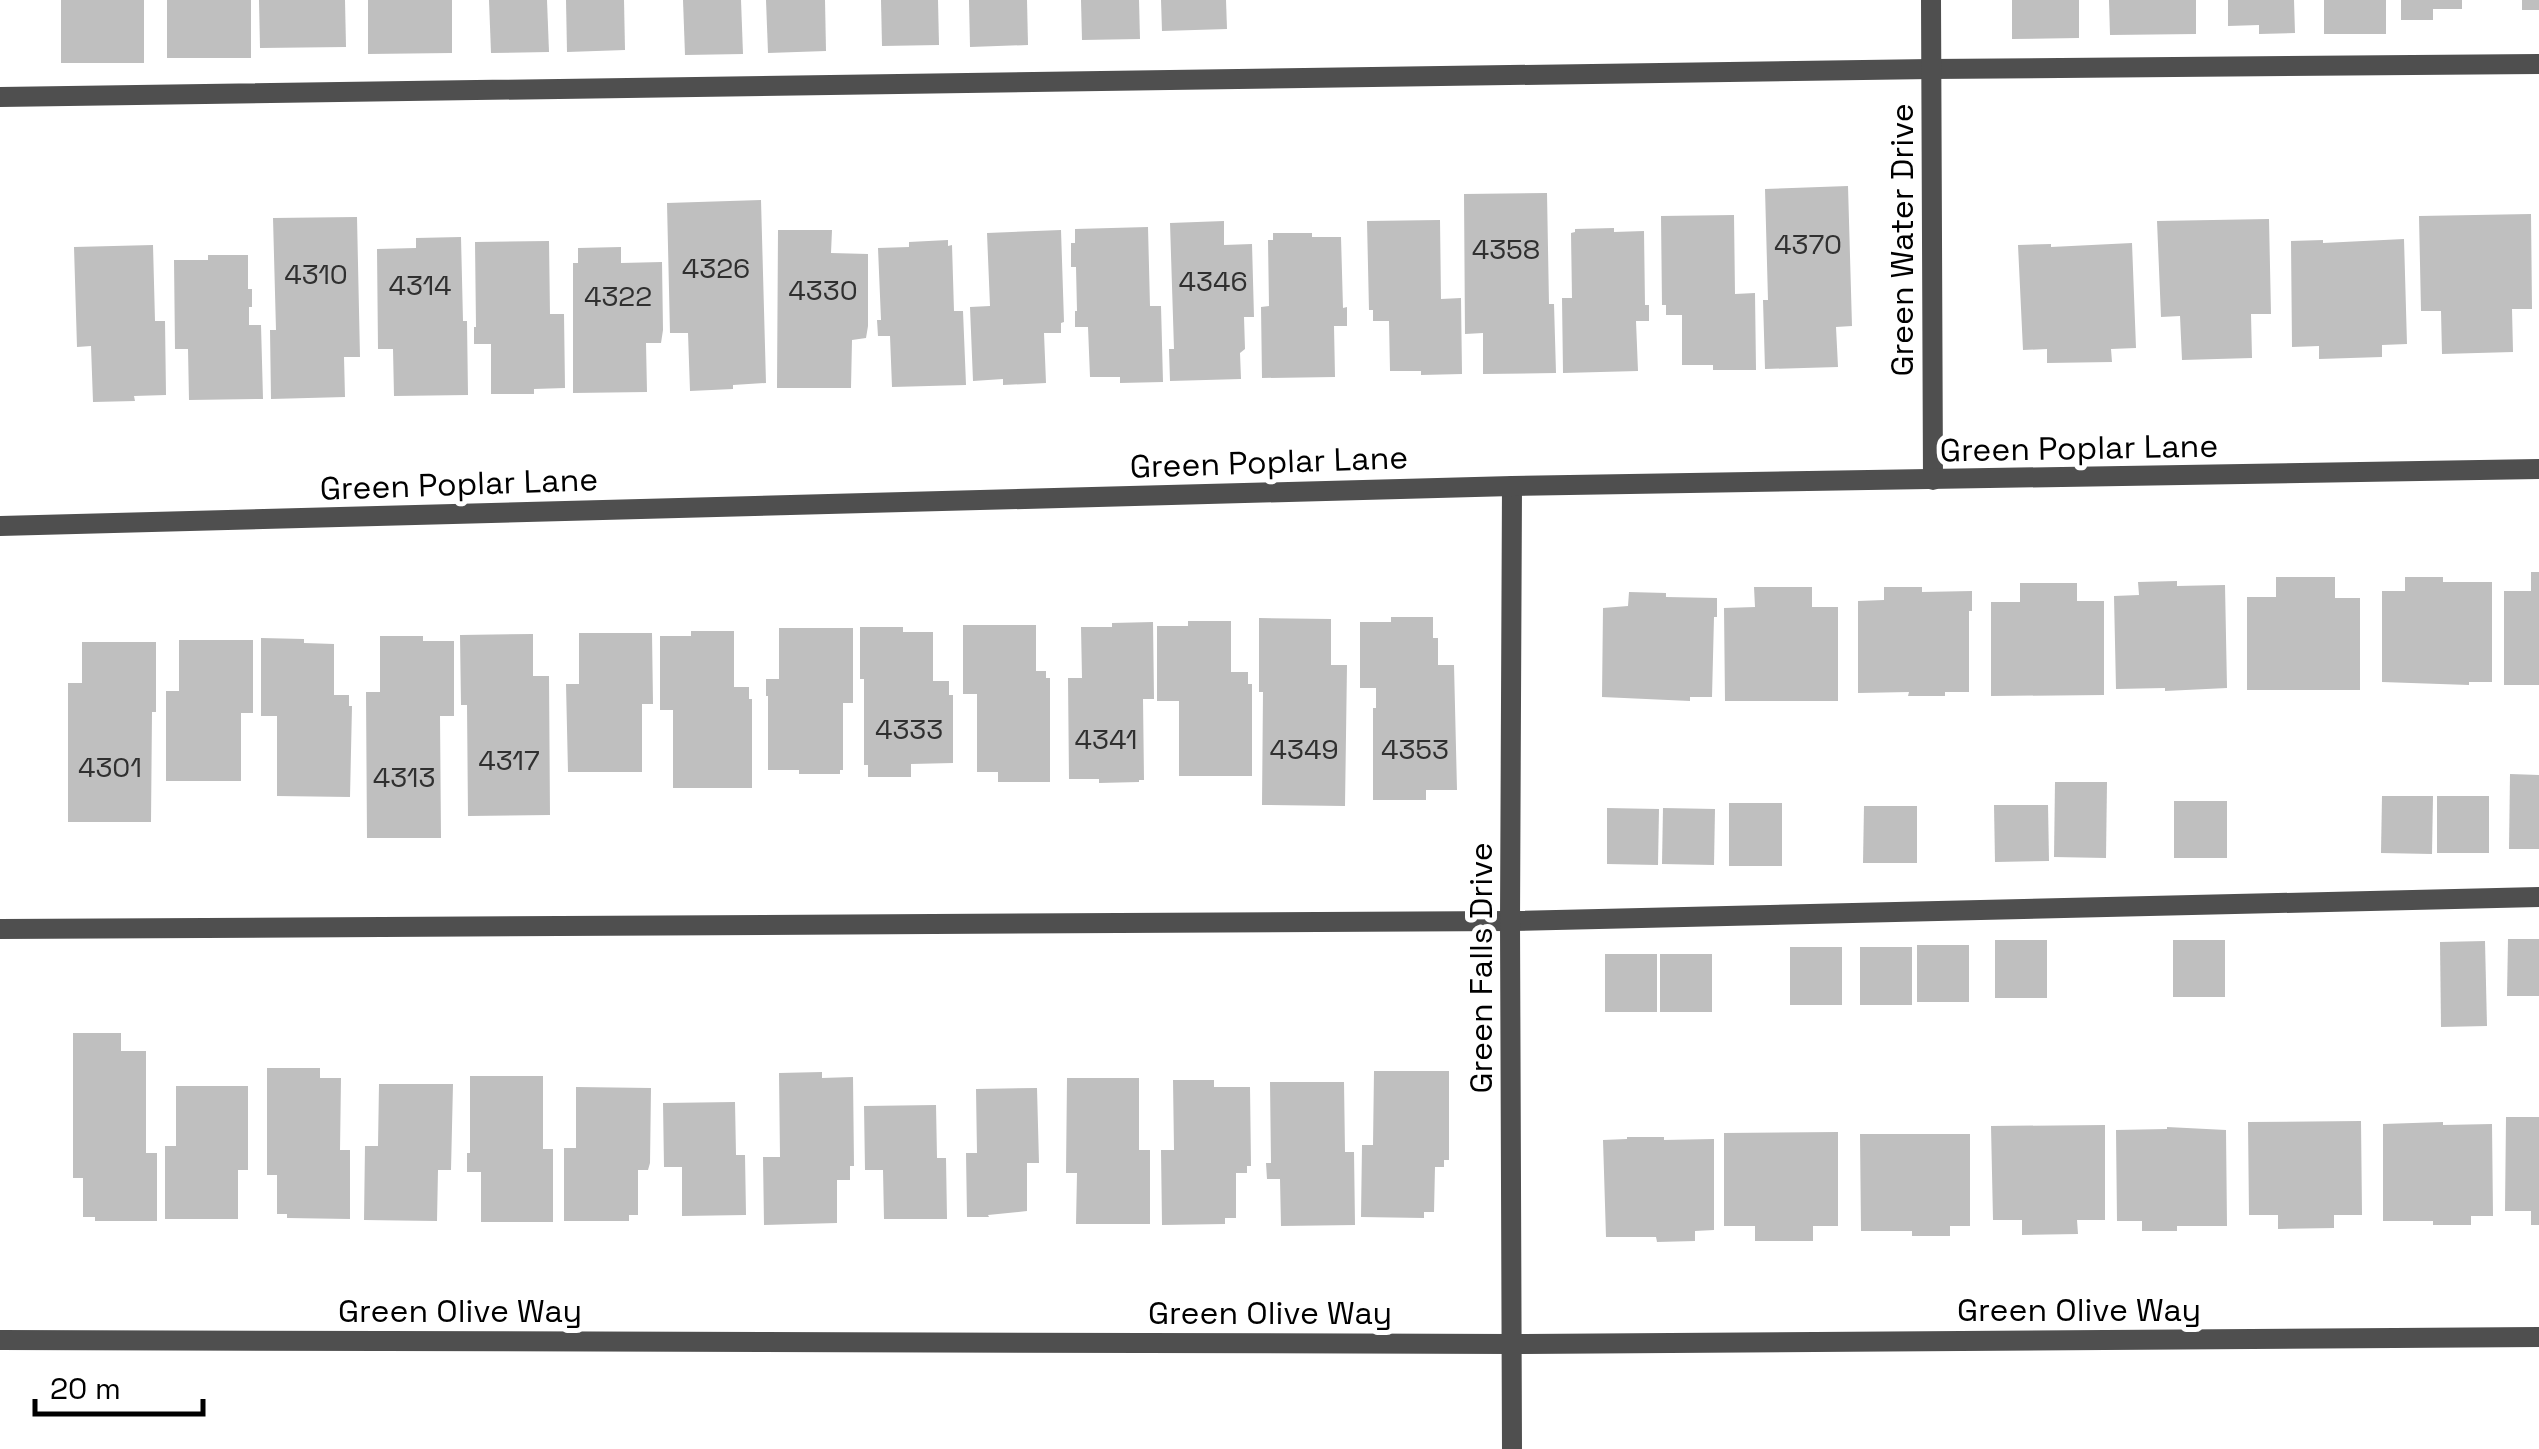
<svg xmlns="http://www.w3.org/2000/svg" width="2539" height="1449" viewBox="0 0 2539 1449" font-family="'Space Grotesk',sans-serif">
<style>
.building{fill:#bfbfbf}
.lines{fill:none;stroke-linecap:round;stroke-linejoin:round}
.lane{stroke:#4f4f4f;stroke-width:20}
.street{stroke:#4f4f4f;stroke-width:20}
.labels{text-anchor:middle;stroke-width:10;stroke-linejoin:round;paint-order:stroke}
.number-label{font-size:28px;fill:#303030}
.street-label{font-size:32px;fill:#000;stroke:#fff}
</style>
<rect width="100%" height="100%" fill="#fff"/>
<g class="building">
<rect x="61" y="0" width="83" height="63"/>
<rect x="167" y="0" width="84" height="58"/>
<path d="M259,0H345L346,47L260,48Z"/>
<path d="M368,0H452V53L368,54Z"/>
<path d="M489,0H547L549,52L491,53Z"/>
<path d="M566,0H624L625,50L567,52Z"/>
<path d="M683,0H741L743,54L685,55Z"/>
<path d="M766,0H825L826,51L768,53Z"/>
<path d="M881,0H938L939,45L882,46Z"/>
<path d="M969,0H1027L1028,45L970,47Z"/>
<path d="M1081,0H1139L1140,39L1082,40Z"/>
<path d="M1161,0H1226L1227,29L1162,31Z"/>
<path d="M2012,0H2079V38L2012,39Z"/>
<path d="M2109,0H2196V34L2110,35Z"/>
<path d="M2228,0H2294L2295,33L2259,34V25L2228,26Z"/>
<rect x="2324" y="0" width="62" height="34"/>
<path d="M2401,0H2462V9H2433V20H2401Z"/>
<rect x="2522" y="0" width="17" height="10"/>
<path d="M1848,186L1852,326L1836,327L1838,367L1765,369L1763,300H1768L1765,189Z"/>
<path d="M1547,193L1549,304H1554L1556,373L1483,374V333L1465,334L1464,194Z"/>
<path d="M761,200L766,383L733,385V389L690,391L688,333H670L667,203Z"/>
<path d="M2531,214L2532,309H2512L2513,352L2442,354L2441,311H2421L2419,216Z"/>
<path d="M1734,215L1735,294L1755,293L1756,370H1713V365H1682V315H1666V305H1662L1661,216Z"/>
<path d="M357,217L360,357H344L345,397L271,399L270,330H276L273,218Z"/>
<path d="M2269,219L2271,314H2251L2252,358L2182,360L2180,316L2161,317L2157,221Z"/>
<path d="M1440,220L1441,299L1461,298L1462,374L1421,375V371H1390L1389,321H1373V310H1369L1367,221Z"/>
<path d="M1224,221V245L1252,244L1254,317H1244L1245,349L1240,353L1241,379L1170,381L1169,349H1174L1170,223Z"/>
<path d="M1148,227L1150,306H1161L1163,382L1120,383V377H1090L1088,327H1075V311H1077L1076,267H1071V243H1075V229Z"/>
<path d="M1614,228V232L1644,231L1645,305H1649V321H1636L1638,371L1563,373L1562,298H1572L1571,233L1575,232V229Z"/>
<path d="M778,230H832L831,253L868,254V326L866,338L852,340L851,388H777Z"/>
<path d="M1061,230L1064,322L1061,323V333H1044L1046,383L1003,385V379L973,381L970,307L990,306L987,233Z"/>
<path d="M1273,233H1312V237H1341L1343,308L1347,307V326H1334L1335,377L1262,378L1261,307L1269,306L1268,240H1273Z"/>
<path d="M461,237L463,321H467L468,395L394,396L393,349H378L377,249L416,248V238Z"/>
<path d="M2404,239L2407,344L2382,345V357L2319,359V346L2292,347L2291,241L2323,240V243Z"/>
<path d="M948,240V246L952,245L954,311H963L966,385L892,387L890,336H878L877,320H881L878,248L909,247V242Z"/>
<path d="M549,241L550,314H564L565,388L534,389V394H491V344H474V327H476L475,242Z"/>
<path d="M2132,243L2136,348L2111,349L2112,362L2047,363V349L2023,350L2018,245L2051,244V247Z"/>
<path d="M153,245L155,321H165L166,395L134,396L135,401L93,402L91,346L77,347L74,247Z"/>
<path d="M621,247V263L662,262L663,330L661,343H646L647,392L573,393V263H578V248Z"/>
<path d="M208,255H248V289H252V307H249V325H261L263,399L189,400L188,349H175L174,260H208Z"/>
<path d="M2531,572H2539V685H2504V591H2531Z"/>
<path d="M2276,577H2335V598H2360V690H2247V597H2276Z"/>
<path d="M2405,577H2443V582H2492V682H2469V685L2382,682V591H2405Z"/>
<path d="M2177,581V586L2225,585L2227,688L2165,691V688L2116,689L2114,596L2139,595L2138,582Z"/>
<path d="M2020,583H2077V601H2104V695L1991,696V602H2020Z"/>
<path d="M1754,587H1812V607H1838V701H1725L1724,608L1755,607Z"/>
<path d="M1884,587H1922V592L1972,591V611H1969V692H1945V696H1908L1909,692L1858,693V601L1884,600Z"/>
<path d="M1629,592L1666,593V597L1717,598V617H1714L1712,697H1690V701L1602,697L1603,608L1628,606Z"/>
<path d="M1391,617H1433V638H1438V665H1454L1457,790H1426V800H1373V708H1376V688H1360V622H1391Z"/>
<path d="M1259,618L1331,619V665H1347L1345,806L1262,805L1263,692H1259Z"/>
<path d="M1188,621H1231V672H1248V684H1252V776H1179V701H1157V626H1188Z"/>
<path d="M1153,622L1154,699H1143L1144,780H1139V782L1099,783V779H1069L1068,678H1082L1081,627H1112V623Z"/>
<path d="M963,625H1036V671H1046V678H1050V782H998V772H977V694H963Z"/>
<path d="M860,627H903V632H933V681H949V695H953V763L911,764V777H868V765H864V679H860Z"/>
<path d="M779,628H853V703H843V770H840V774H799V770H768V696H766V679H779Z"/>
<path d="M691,631H734V687H749V699H752V788H673V710H660V636H691Z"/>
<path d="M579,633H652L653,704H642V772H568L566,684H579Z"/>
<path d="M533,634V676H549L550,815L468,816L467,705H461L460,635Z"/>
<path d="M380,636H423V641H454V716H440L441,838H367L366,692H380Z"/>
<path d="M261,638L304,639V643L334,644V695H349V706H352L350,797L277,796V716H261Z"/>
<path d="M179,640H253V713H241V781H166V691H179Z"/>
<path d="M82,642H156V712H152L151,822H68V683H82Z"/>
<path d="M2510,774L2539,775V849H2509Z"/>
<path d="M2055,782H2107L2106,858L2054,857Z"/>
<path d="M2382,796H2433L2432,854L2381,853Z"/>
<rect x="2437" y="796" width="52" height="57"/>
<rect x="2174" y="801" width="53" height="57"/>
<rect x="1729" y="803" width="53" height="63"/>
<path d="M1994,805H2048L2049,861L1995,862Z"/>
<path d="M1864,806H1917V863H1863Z"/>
<path d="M1607,808L1659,809L1658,865L1607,864Z"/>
<path d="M1663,808L1715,809L1714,865L1662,864Z"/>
<path d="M2508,939H2539V996H2507Z"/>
<rect x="1995" y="940" width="52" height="58"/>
<rect x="2173" y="940" width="52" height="57"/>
<path d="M2485,941L2487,1026L2441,1027L2440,942Z"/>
<rect x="1917" y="945" width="52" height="57"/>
<rect x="1790" y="947" width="52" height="58"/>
<rect x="1860" y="947" width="52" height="58"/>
<rect x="1605" y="954" width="52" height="58"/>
<rect x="1660" y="954" width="52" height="58"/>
<path d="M73,1033H121V1051H146V1153H157V1221H95V1217H83V1178H73Z"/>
<path d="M267,1068H320V1078H341L340,1150H350V1219L287,1218V1214H277V1175H267Z"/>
<path d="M1374,1071H1449V1160H1444V1167H1435L1434,1212H1424V1218L1361,1217L1362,1145H1373Z"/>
<path d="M822,1072V1078L853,1077L854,1166H850V1180H837V1223L764,1225L763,1157H780L779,1073Z"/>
<path d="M470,1076H543V1149H553V1222H481V1172H467V1153H470Z"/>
<path d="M1067,1078H1139V1150H1150V1224H1076L1077,1173H1066Z"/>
<path d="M1173,1080H1214V1087H1250L1251,1166H1247V1173H1236V1218H1225V1224L1162,1225L1161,1150H1174Z"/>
<path d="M1270,1082H1344L1345,1152H1354L1355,1225L1281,1226L1280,1179H1267L1266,1163H1271Z"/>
<path d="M379,1084H453L451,1170H438L437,1221L364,1220L365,1146H378Z"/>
<path d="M176,1086H248V1170H238V1219H165V1146H176Z"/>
<path d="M576,1087L651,1088L650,1163L648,1170H638V1215H629V1221H564V1148H576Z"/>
<path d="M1037,1088L1039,1163H1027V1211L988,1215L989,1217H967L966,1153H977L976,1089Z"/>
<path d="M735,1102L736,1155H745L746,1215L682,1216V1167H664L663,1103Z"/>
<path d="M936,1105L937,1158H946L947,1219H884L883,1170H865L864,1106Z"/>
<path d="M2506,1117H2539V1225H2531V1211H2505Z"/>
<path d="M2361,1121L2362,1215H2334V1228L2278,1229V1215H2249L2248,1122Z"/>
<path d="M2443,1122V1125L2492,1124L2493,1216H2471V1225H2433V1221H2383V1124Z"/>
<path d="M2105,1125V1220H2077L2078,1234L2022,1235V1220H1993L1991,1126Z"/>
<path d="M2167,1127L2226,1130L2227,1226H2177V1231H2142V1221H2117L2116,1130L2167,1129Z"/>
<path d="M1838,1132V1226H1813V1241H1755V1226H1724V1133Z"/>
<path d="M1860,1134H1970V1226H1950V1236H1912V1231H1861Z"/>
<path d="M1627,1137H1664V1140L1714,1139V1230L1695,1231V1241L1657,1242L1656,1237H1606L1603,1140L1627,1139Z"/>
</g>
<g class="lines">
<g class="lane">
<path d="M0,97L1931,69L2539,64"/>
<path d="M0,929L1510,921L2539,897"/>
</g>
<g class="street">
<path d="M1931,0L1933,480"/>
<path d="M1512,486L1510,921L1512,1449"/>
<path d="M0,526L1512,486L2539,469"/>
<path d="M0,1340L1512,1344L2539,1337"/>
</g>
</g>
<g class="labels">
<g class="number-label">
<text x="1808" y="254">4370</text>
<text x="1506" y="259">4358</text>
<text x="716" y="278">4326</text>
<text x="316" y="284">4310</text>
<text x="1213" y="291">4346</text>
<text x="420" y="295">4314</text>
<text x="823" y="300">4330</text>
<text x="618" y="306">4322</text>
<text x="909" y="739">4333</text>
<text x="1106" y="749">4341</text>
<text x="1304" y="759">4349</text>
<text x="1415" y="759">4353</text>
<text x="509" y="770">4317</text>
<text x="110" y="777">4301</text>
<text x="404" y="787">4313</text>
</g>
<g class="street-label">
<text transform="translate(1902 240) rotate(-90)" y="11">Green Water Drive</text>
<text transform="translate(2079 448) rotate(-1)" y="11">Green Poplar Lane</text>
<text transform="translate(1269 462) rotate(-2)" y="11">Green Poplar Lane</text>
<text transform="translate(459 484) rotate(-2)" y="11">Green Poplar Lane</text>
<text transform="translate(1481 968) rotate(-90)" y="11">Green Falls Drive</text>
<text x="2079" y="1321">Green Olive Way</text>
<text x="460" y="1322">Green Olive Way</text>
<text x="1270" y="1324">Green Olive Way</text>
</g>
</g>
<path d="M35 1399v15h168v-15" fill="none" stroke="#000000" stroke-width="5"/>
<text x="50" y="1399" font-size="30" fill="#000000" stroke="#ffffff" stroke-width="8" paint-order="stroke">20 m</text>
</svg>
